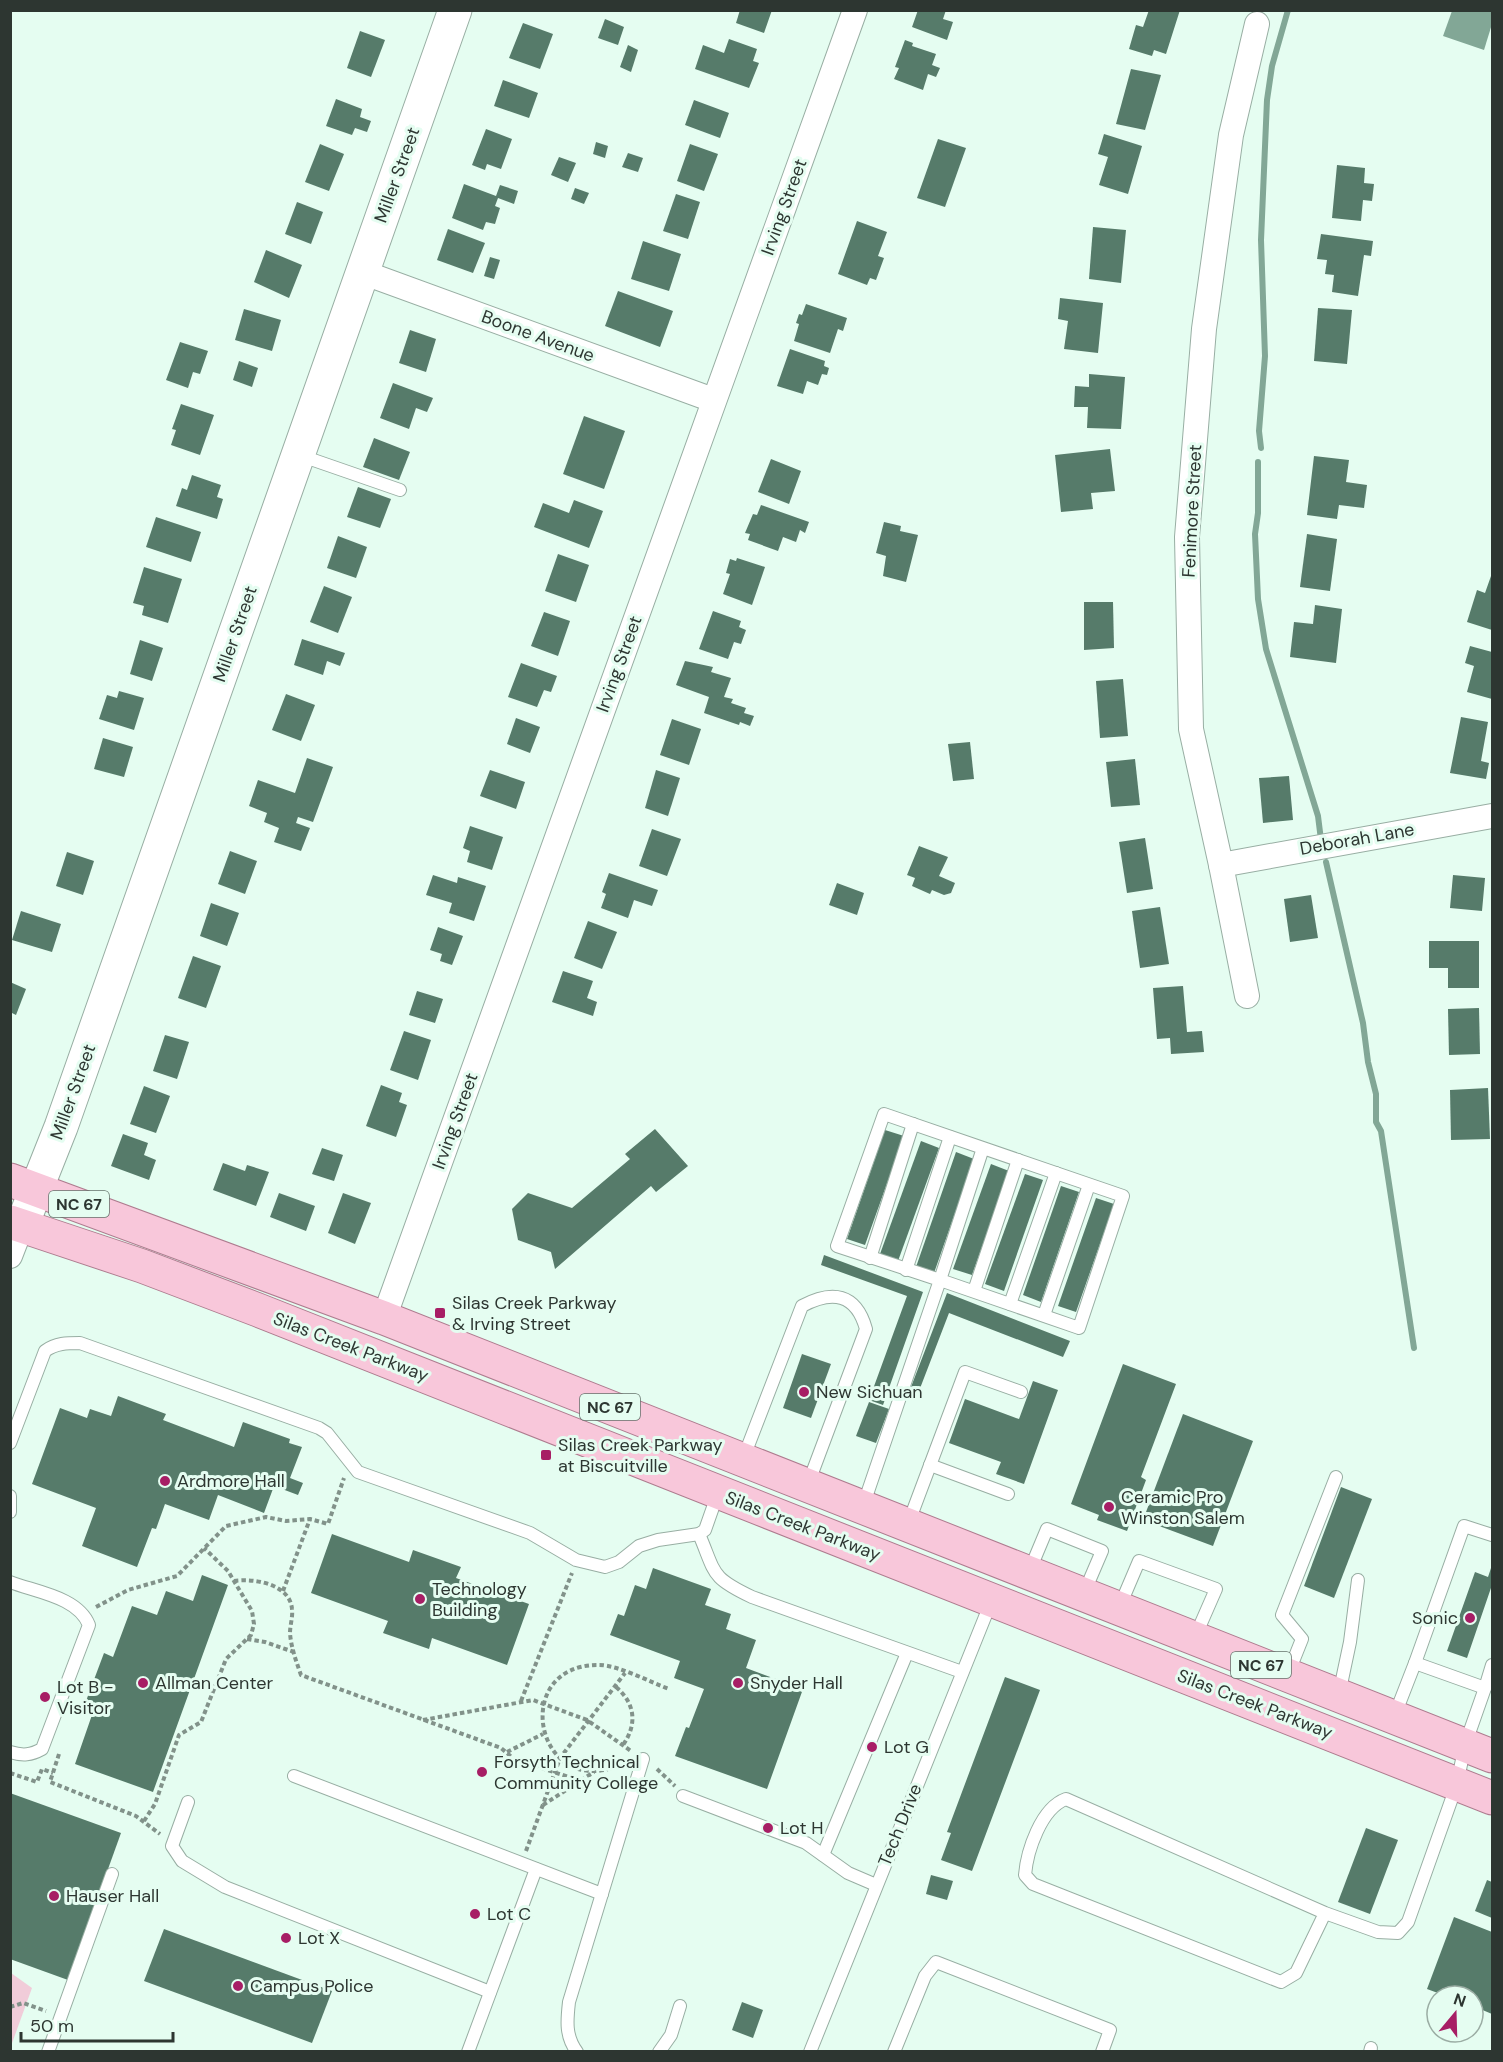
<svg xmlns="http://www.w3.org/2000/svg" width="1503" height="2062" viewBox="0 0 1503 2062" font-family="'DM Sans',sans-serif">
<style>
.green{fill:#f1ccd9}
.water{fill:#82a796}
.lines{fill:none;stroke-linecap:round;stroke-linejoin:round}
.stream{stroke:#82a796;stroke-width:6}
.building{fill:#567b6a}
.lane-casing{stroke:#98aea3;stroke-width:14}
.street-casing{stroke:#98aea3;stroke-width:26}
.secondary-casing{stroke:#98aea3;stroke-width:35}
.primary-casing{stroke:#ae7c8f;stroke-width:35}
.path{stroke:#82928a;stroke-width:4;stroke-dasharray:4.5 3;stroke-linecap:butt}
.lane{stroke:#fff;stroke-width:12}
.street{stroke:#fff;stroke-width:24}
.secondary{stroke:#fff;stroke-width:33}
.primary{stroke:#f8c7da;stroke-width:33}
.poi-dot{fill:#a71e65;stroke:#e5fdf1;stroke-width:2}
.labels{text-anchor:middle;stroke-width:6;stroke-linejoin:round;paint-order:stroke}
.shield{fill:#e5fdf1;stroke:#64726b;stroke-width:1.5}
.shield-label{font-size:16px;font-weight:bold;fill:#2d3631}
.street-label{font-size:18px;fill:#2d3631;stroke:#e5fdf1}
.poi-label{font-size:18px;fill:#2d3631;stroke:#e5fdf1;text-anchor:start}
</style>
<rect width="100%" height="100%" fill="#e5fdf1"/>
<path class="green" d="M11,1973L32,1988L11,2046Z"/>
<path class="water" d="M1452,11H1492V24L1484,50L1443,36Z"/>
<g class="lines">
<g class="stream">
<path d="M1261,448L1259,431L1265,356L1261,240L1267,100L1272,66L1288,10"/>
<path d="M1258,462V513L1255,534L1258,599L1266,649L1318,816L1321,840"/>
<path d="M1326,862L1363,1023L1368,1062L1376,1094V1122L1381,1131L1414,1348"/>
</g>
</g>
<g class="building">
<path d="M740,10H772L764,33L736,23Z"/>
<path d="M918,10H946L943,19L953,22L947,40L912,27Z"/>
<path d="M1149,10H1180L1166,54L1154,50L1152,56L1129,49L1136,25L1143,27Z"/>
<path d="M605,19L624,27L618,45L598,38Z"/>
<path d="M523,23L553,34L540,69L509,58Z"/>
<path d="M360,31L385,40L371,77L347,68Z"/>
<path d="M729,39L757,49L753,61L759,63L749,88L695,69L703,45L724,53Z"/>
<path d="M905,40L913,43L912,46L936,54L932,65L940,68L936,77L928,74L923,90L894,79L899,68L895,67Z"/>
<path d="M628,45L638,50L631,72L620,67Z"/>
<path d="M1131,69L1161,75L1145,130L1116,124Z"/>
<path d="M503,80L538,93L529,118L494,106Z"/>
<path d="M336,99L362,109L360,117L371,121L367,132L355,128L352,135L326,126Z"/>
<path d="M694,100L729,113L720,138L685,125Z"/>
<path d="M486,129L512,139L501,169L487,164L485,170L472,165Z"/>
<path d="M1104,134L1142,146L1128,194L1099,185L1108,157L1098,154Z"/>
<path d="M938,139L966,148L945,207L917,198Z"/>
<path d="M596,142L608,146L605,158L593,154Z"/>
<path d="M320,144L344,154L329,191L305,182Z"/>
<path d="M690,144L718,154L704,191L677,181Z"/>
<path d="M628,153L643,158L638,172L622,167Z"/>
<path d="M559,157L576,163L568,182L551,175Z"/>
<path d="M1337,165L1365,168L1364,183L1374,184L1372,201L1363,200L1361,221L1332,218Z"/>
<path d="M464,184L496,196L500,185L518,191L514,204L498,198L495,206L500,208L495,224L486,222L483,230L452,218Z"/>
<path d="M575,188L589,193L584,204L571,199Z"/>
<path d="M676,194L700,202L688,239L663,231Z"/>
<path d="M297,202L323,212L311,244L285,234Z"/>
<path d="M857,221L887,232L878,256L884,258L876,280L870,278L867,285L838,274Z"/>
<path d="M1093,227L1126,230L1121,283L1089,279Z"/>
<path d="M448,229L485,243L473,273L437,260Z"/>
<path d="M1321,234L1373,241L1371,256L1364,255L1358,296L1332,292L1334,275L1325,274L1327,260L1317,259Z"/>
<path d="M643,241L681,254L669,291L631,279Z"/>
<path d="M266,250L302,265L289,298L254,282Z"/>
<path d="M490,257L500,260L494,279L484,276Z"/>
<path d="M618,291L673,311L660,347L605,326Z"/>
<path d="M1060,298L1103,303L1098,353L1064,349L1068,321L1058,319Z"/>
<path d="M806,304L847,318L843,331L838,329L830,353L794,341L799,324L796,323L799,314L802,315Z"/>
<path d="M1318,308L1352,310L1347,364L1314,361Z"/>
<path d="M244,309L281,320L272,351L235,340Z"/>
<path d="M410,330L436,339L426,372L399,363Z"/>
<path d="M180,342L208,351L200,374L193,372L188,388L166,380Z"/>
<path d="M790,349L825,361L824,366L829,368L827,375L822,374L818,385L807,381L803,394L777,386Z"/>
<path d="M239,361L258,368L252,387L233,380Z"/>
<path d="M1089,374L1125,377L1121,429L1087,428L1088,407H1074L1075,386L1089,387Z"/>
<path d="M393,383L433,398L427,412L416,408L409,429L380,418Z"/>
<path d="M181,404L214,415L200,455L171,445L176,430L172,429Z"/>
<path d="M584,416L625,431L604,489L563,474Z"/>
<path d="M374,438L410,452L399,480L363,467Z"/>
<path d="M1110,449L1115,491L1091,493L1093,509L1061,512L1055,455Z"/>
<path d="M1314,456L1349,460L1346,482L1367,485L1364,508L1339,505L1337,519L1307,515Z"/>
<path d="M771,459L801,471L789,504L758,492Z"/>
<path d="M192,475L221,485L217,497L223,499L217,519L176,506L182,488L187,490Z"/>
<path d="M358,487L391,499L380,528L347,517Z"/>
<path d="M574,500L603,511L589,548L534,527L543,503L569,513Z"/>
<path d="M761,505L809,522L805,533L800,530L796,542L783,537L778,551L748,540L750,534L745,533L753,514L757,515Z"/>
<path d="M156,517L201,532L191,562L146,547Z"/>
<path d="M884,522L901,526L900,531L918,535L906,582L883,576L886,556L876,553Z"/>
<path d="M1307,534L1337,539L1330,591L1300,587Z"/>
<path d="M338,536L367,547L356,578L327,568Z"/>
<path d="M558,554L589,565L576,602L545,591Z"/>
<path d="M737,558L765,567L752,605L723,594L730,574L726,573L730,559L736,561Z"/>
<path d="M144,567L182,579L168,623L142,615L144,606L133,603Z"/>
<path d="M1491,576H1492V630L1467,622L1477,590L1485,593Z"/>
<path d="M324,586L352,597L338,633L310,622Z"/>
<path d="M1084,602H1113L1114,648L1084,650Z"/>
<path d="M1315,605L1342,609L1336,663L1290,657L1294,622L1313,624Z"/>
<path d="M713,611L741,621L739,627L746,630L741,644L734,642L728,659L699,649Z"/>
<path d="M544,612L570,621L558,656L531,646Z"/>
<path d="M302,639L345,653L340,666L327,661L323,675L294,665Z"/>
<path d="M140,640L163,648L152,681L130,674Z"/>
<path d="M1470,646L1492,652V699L1467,692L1474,666L1465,663Z"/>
<path d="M685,661L713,667L711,672L731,678L724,697L733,699L731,703L746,708L744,713L754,716L750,726L740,722L739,725L704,713L709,697L676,685Z"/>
<path d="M521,663L557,676L551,692L544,690L537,707L508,697Z"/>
<path d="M1123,679L1128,736L1100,738L1096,681Z"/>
<path d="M119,691L144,698L134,730L99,719L107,695L117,698Z"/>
<path d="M286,694L315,705L301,741L272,730Z"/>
<path d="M1461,717L1488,722L1481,761L1489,763L1486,779L1450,773Z"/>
<path d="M516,718L540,727L530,753L507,744Z"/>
<path d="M672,719L701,729L689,765L660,755Z"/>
<path d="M103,738L133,747L124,777L94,769Z"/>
<path d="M970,742L974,779L953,781L948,744Z"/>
<path d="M307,758L333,767L313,822L298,817L296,823L310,828L301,851L274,842L279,828L264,822L267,813L249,806L258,780L295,793Z"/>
<path d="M1135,759L1140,805L1111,807L1106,762Z"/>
<path d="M490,770L525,782L516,809L480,796Z"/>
<path d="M656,770L680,778L668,816L645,808Z"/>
<path d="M1289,776L1293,820L1263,823L1259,778Z"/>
<path d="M470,826L503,837L492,870L467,862L470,851L463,848Z"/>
<path d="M652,829L681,839L667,876L639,866Z"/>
<path d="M1145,838L1153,889L1127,893L1119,842Z"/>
<path d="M919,846L948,857L939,876L955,883L951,893L944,895L932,890L930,894L912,886L915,878L907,875Z"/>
<path d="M230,851L257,861L245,894L218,884Z"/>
<path d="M67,852L94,861L83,895L56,886Z"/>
<path d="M609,873L658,890L652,906L634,900L628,918L601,908L606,894L602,892Z"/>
<path d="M433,875L457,883L458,877L486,886L474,921L449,913L452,903L426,895Z"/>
<path d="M1453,875L1485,878L1482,911L1450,908Z"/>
<path d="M837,883L864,893L857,915L829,905Z"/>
<path d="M1311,895L1318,938L1290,942L1284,899Z"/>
<path d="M211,903L239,913L227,946L200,936Z"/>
<path d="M1160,907L1169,964L1140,968L1132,911Z"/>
<path d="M21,911L61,924L52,952L12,940Z"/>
<path d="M588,921L617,932L602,969L574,958Z"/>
<path d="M438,927L463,936L452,965L440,961L442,954L430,950Z"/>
<path d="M1429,941H1479V988H1448V968H1429Z"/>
<path d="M193,956L221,966L206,1008L178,998Z"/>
<path d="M563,971L593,981L587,998L597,1002L593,1016L552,1002Z"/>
<path d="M10,982L26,989L16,1015L10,1012Z"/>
<path d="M1183,986L1187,1032L1202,1031L1204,1052L1171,1054L1170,1038L1157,1039L1153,988Z"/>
<path d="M417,991L443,999L435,1023L409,1015Z"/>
<path d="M1479,1008L1480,1054L1449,1055L1448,1009Z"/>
<path d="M404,1031L431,1040L418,1080L390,1070Z"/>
<path d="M165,1035L189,1042L177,1079L153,1071Z"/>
<path d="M381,1085L402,1093L399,1102L407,1105L396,1137L366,1126Z"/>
<path d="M144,1086L170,1096L156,1133L130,1124Z"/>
<path d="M1488,1088L1490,1139L1451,1140L1450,1090Z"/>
<path d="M655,1129L688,1166L656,1192L651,1186L555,1269L551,1252L518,1240L512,1209L528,1193L572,1208L630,1159L625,1154Z"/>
<path d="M885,1130L904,1136L865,1245L847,1239Z"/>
<path d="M123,1134L148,1143L144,1155L156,1160L149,1180L111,1166Z"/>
<path d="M921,1141L939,1148L898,1261L880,1254Z"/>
<path d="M322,1148L343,1155L334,1181L312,1174Z"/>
<path d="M956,1152L974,1159L934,1273L916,1267Z"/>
<path d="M223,1163L245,1171L247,1165L269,1172L256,1206L213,1190Z"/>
<path d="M991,1164L1009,1171L972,1275L953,1269Z"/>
<path d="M1025,1174L1043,1180L1004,1291L985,1284Z"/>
<path d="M1061,1186L1079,1192L1041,1302L1023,1295Z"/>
<path d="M279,1193L315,1206L306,1231L270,1217Z"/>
<path d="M343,1193L371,1203L355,1244L328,1233Z"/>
<path d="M1096,1198L1114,1204L1076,1312L1058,1306Z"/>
<path d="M824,1255L923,1292L883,1405L869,1400L907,1296L821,1265Z"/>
<path d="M947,1293L1070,1341L1063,1357L949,1313L919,1391L911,1387Z"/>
<path d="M802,1354L831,1364L811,1418L783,1408Z"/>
<path d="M1123,1364L1176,1384L1141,1477L1146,1480L1127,1531L1097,1520L1099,1515L1071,1504Z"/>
<path d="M1033,1381L1058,1390L1024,1484L996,1474L1001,1462L949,1443L965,1399L1019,1419Z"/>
<path d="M118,1396L166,1414L163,1420L234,1447L243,1422L290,1439L289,1443L302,1447L290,1478L303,1483L298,1495L274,1486L264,1513L218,1495L209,1520L165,1504L156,1529L152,1528L137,1567L82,1546L96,1508L32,1484L60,1408L87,1418L90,1409L111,1416Z"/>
<path d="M869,1402L889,1409L876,1443L856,1436Z"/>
<path d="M1183,1414L1253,1441L1213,1546L1143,1520Z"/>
<path d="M1341,1487L1372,1499L1334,1598L1304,1586Z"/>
<path d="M332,1534L409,1562L413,1550L461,1567L456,1578L529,1604L507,1665L432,1638L429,1649L383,1633L388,1621L311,1593Z"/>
<path d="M653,1568L711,1589L705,1605L731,1614L726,1629L756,1640L746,1668L803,1689L767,1789L675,1756L686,1727L689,1728L704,1689L674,1678L680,1661L610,1635L618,1614L624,1616L635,1585L646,1589Z"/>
<path d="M1491,1568L1492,1585L1467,1658L1447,1651L1475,1572L1488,1577Z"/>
<path d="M202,1575L228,1585L153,1792L75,1764L93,1712L83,1709L104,1653L113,1657L132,1606L157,1615L166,1591L193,1601Z"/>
<path d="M1005,1677L1040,1690L972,1871L941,1860L951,1833L947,1832Z"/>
<path d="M10,1793L121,1833L68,1980L10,1959Z"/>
<path d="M1366,1828L1398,1840L1370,1914L1338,1902Z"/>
<path d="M931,1875L953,1881L947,1900L926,1894Z"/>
<path d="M1487,1880L1492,1882V1918L1475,1911Z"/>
<path d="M1454,1917L1492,1932V2014L1473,2006V1996H1446L1427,1989Z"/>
<path d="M164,1929L332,1991L312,2043L144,1981Z"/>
<path d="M742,2002L763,2010L753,2038L732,2030Z"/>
</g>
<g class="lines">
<defs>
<g id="lane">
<path d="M299,455L400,490"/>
<path d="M870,1258L913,1124"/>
<path d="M906,1270L950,1137"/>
<path d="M974,1291L1018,1160"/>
<path d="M1010,1304L1056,1173"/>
<path d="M1044,1315L1089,1185"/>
<path d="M10,1443L45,1351C56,1343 67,1343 80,1343L319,1428L327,1433L358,1472L530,1533L576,1560L605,1567L619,1562L639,1546L658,1540L699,1534L705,1530L718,1493"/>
<path d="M743,1459L802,1306C832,1290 856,1293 866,1329L808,1484"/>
<path d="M930,1465L1008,1494"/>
<path d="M10,1496V1512"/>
<path d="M863,1506L940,1280L837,1246L884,1114L1123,1196L1079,1328L940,1280L983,1148"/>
<path d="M908,1524L965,1372L1021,1392"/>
<path d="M699,1534C716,1574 710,1577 752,1597L962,1672"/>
<path d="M1029,1572L1047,1529L1102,1551L1084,1593"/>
<path d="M10,1582C36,1592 78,1597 89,1625L42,1749C31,1755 23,1756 10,1752"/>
<path d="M1119,1608L1139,1561L1216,1589L1195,1637"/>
<path d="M1415,1663L1464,1526L1492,1535"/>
<path d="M1288,1674L1302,1639L1282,1615L1336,1477"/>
<path d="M1485,1688L1492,1665"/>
<path d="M1339,1694L1350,1642L1358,1580"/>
<path d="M294,1776L602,1894"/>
<path d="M683,1796L806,1843L848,1873L876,1885"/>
<path d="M188,1802L172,1846L182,1861L225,1887L490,1992"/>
<path d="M823,1855L907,1653"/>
<path d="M1325,1913L1296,1973L1281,1982L1033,1884L1025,1875C1027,1851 1041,1808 1066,1799L1325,1913L1378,1932L1398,1933L1408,1922L1457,1784L1465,1745L1485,1688L1415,1663L1394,1717"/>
<path d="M48,2052L112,1874"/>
<path d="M468,2052L536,1869"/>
<path d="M577,2052C565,2036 567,2020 569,2002L643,1759"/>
<path d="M659,2052L671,2035L680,2006"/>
<path d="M810,2052L991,1602"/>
<path d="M894,2052L925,1976L936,1962L1110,2030L1102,2052"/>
<path d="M1370,2052L1371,2048"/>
</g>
<g id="street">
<path d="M362,272L713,400"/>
<path d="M1221,865L1492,816"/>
<path d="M1247,996L1221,865L1191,729L1187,537L1204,329L1231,135L1257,24"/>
<path d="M10,1256L22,1225"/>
<path d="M384,1318L855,10"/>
</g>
<path id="secondary" d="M22,1225L61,1127L455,10"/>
<g id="primary">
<path d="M10,1180L384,1318L1492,1756"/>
<path d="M10,1222L142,1266L258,1310L1492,1798"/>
</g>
</defs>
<use href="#lane" class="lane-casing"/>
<use href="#street" class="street-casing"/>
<use href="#secondary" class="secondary-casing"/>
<use href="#primary" class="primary-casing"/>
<g class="path">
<path d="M234,1581C254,1578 290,1584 292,1609C293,1617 290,1625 290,1633C291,1647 296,1661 301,1675L501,1748L514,1759L581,1781"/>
<path d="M283,1591L310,1519"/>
<path d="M96,1607L128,1590L177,1576L226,1526L266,1517L286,1521L310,1519L328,1524L344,1478"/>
<path d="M247,1639L265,1642L294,1652"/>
<path d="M616,1687C636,1704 637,1725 623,1745"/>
<path d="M521,1701L572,1573"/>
<path d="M423,1720L533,1700L587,1720L631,1751"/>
<path d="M507,1752L543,1734"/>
<path d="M59,1754L50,1782L136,1816L160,1834"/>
<path d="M625,1763C536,1806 507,1664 599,1665C618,1665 650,1682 669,1689"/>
<path d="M657,1769L675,1786"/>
<path d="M10,1773L37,1782L42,1769L53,1773"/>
<path d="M543,1805L594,1772"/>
<path d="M144,1821L155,1804L179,1735L201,1722L226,1659L251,1635L254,1624L252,1611L228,1571L204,1548"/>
<path d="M526,1851L560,1758L625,1673"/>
<path d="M10,2007L23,2003L46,2011"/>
</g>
<use href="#lane" class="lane"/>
<use href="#street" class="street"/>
<use href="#secondary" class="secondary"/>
<use href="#primary" class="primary"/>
</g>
<g class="poi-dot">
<rect x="434" y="1307" width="12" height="12" rx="3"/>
<circle cx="804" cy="1392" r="6"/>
<rect x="540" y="1449" width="12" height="12" rx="3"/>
<circle cx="165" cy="1481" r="6"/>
<circle cx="1109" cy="1507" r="6"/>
<circle cx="420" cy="1599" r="6"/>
<circle cx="1470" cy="1618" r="6"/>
<circle cx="143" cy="1683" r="6"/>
<circle cx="738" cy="1683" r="6"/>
<circle cx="45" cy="1697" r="6"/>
<circle cx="872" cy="1747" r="6"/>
<circle cx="482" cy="1772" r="6"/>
<circle cx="768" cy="1828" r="6"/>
<circle cx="54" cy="1896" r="6"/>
<circle cx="475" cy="1914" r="6"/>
<circle cx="286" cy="1938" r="6"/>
<circle cx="238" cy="1986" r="6"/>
</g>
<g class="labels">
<g class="shield">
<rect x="49" y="1191" width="60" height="26" rx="4.5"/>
<rect x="580" y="1394" width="60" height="26" rx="4.5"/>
<rect x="1231" y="1652" width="60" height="26" rx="4.5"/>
</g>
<g class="shield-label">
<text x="79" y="1210">NC 67</text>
<text x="610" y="1413">NC 67</text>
<text x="1261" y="1671">NC 67</text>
</g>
<g class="street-label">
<text transform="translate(397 175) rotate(-70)" y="6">Miller Street</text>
<text transform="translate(784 207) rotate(-70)" y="6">Irving Street</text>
<text transform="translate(538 336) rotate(20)" y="6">Boone Avenue</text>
<text transform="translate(1192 511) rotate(-87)" y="6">Fenimore Street</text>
<text transform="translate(235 634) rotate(-71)" y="6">Miller Street</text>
<text transform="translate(619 664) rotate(-70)" y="6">Irving Street</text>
<text transform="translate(1357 839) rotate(-10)" y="6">Deborah Lane</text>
<text transform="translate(73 1092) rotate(-70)" y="6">Miller Street</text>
<text transform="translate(455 1121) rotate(-70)" y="6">Irving Street</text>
<text transform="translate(351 1347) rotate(21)" y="6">Silas Creek Parkway</text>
<text transform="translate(803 1526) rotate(21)" y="6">Silas Creek Parkway</text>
<text transform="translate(1255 1704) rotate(21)" y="6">Silas Creek Parkway</text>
<text transform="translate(900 1825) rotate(-68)" y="6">Tech Drive</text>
</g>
<g class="poi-label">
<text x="452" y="1309">Silas Creek Parkway<tspan x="452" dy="21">&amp; Irving Street</tspan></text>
<text x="816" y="1398">New Sichuan</text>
<text x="558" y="1451">Silas Creek Parkway<tspan x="558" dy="21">at Biscuitville</tspan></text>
<text x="177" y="1487">Ardmore Hall</text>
<text x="1121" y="1503">Ceramic Pro<tspan x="1121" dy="21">Winston Salem</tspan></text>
<text x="432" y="1595">Technology<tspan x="432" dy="21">Building</tspan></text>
<text x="1458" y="1624" text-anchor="end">Sonic</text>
<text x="155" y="1689">Allman Center</text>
<text x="750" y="1689">Snyder Hall</text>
<text x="57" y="1693">Lot B -<tspan x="57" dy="21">Visitor</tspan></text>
<text x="884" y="1753">Lot G</text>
<text x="494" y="1768">Forsyth Technical<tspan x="494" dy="21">Community College</tspan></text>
<text x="780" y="1834">Lot H</text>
<text x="66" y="1902">Hauser Hall</text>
<text x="487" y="1920">Lot C</text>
<text x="298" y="1944">Lot X</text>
<text x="250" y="1992">Campus Police</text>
</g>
</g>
<rect width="1503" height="2062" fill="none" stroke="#2d3631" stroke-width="24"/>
<g transform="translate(1455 2014) rotate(19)"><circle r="28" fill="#e5fdf1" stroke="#9bada4" stroke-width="1.5"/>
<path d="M0-4.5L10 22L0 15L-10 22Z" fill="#a71e65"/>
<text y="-9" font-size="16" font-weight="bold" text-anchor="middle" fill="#2d3631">N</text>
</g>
<path d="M21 2032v9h152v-9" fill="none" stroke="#2d3631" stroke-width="3"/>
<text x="30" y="2032" font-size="18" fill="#2d3631" stroke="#e5fdf1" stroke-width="4.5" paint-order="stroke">50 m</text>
</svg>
